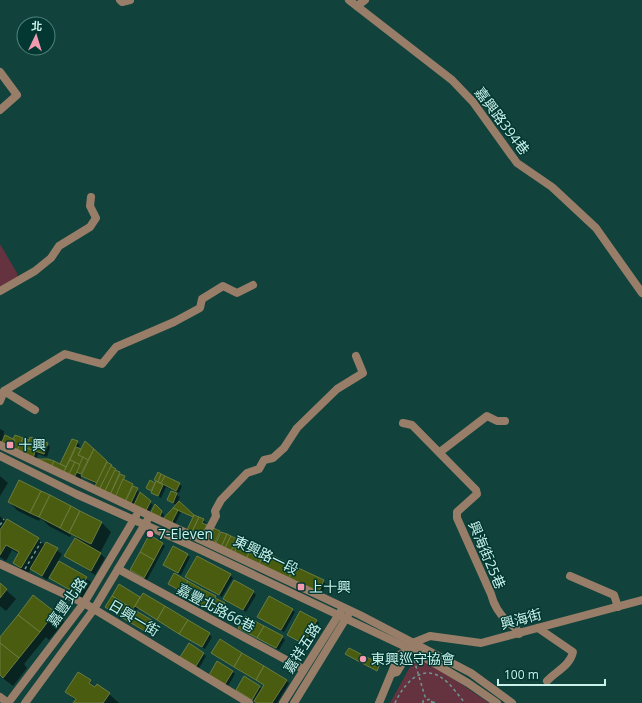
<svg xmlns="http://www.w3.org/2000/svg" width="642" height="703" viewBox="0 0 642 703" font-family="'Open Sans','Noto Sans TC',sans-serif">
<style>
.green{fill:#653240}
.shadow{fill:#0007}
.building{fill:#495c0f;stroke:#6a7c3f}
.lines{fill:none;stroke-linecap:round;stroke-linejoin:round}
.path{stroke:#6b9992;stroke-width:1.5;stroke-dasharray:3 3;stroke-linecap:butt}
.minor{stroke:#987e68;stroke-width:8}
.poi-dot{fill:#f19ab0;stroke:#033832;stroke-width:1.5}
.labels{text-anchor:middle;stroke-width:3;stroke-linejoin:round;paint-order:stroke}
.street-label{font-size:14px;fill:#c8f2ea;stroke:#033832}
.poi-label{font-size:14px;fill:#c8f2ea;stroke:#033832;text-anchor:start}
</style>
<rect width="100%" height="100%" fill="#11423c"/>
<g class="green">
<path d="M0,244L17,273L18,283L0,288Z"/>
<path d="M417,654L489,703H390Z"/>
</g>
<g class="shadow">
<path d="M0,429L4,431L3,441L47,444L50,447L47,457L38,454L36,460L61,466L73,440L80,445L78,449L81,451L85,443L153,505L147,516L82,476L79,483L0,445Z"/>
<path d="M0,476L8,483L0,496Z"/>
<path d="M158,481L179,484L182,486L179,493L166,487L161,498L148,489L154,483L156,485Z"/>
<path d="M172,492L180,497L176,505L168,500Z"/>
<path d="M9,502L102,523L111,532L100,553L105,558L95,575L66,556L76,538L74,536L71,535L70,537L49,526L44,521L40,519L39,521L18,511Z"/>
<path d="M179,502L194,516L203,520L206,523L205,525L323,581L326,584L320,598L218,550L194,518L181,512L174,526L166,522Z"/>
<path d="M155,506L164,515L161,523Z"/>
<path d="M0,516L6,522L38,539L45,545L46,543L62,554L47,580L31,568L28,573L20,569L14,563L19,554L12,550L6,561L0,557Z"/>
<path d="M162,544L165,546L147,580L131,570Z"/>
<path d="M174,547L190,557L181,575L164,565Z"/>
<path d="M59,562L91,582L82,598L50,578Z"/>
<path d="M175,575L224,604L227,607L221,617L199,604L197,600L172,587L169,584Z"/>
<path d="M230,575L233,578L222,597L186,577Z"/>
<path d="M0,585L16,599L6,611L0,606Z"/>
<path d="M119,586L141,599L143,594L209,634L212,637L205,649L138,608L136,611L153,622L147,633L109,610L106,607Z"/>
<path d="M253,592L256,595L246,612L224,599Z"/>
<path d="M292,610L295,612L284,632L258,617Z"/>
<path d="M54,613L64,622L49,640L46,637L24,664L27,668L13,686L0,676V638Z"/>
<path d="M316,621L319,623L307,646L288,634Z"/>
<path d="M155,623L157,625L151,635L149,634Z"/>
<path d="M240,628L282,637L285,640L279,650Z"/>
<path d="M203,653L206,656L199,668L184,660Z"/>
<path d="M212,653L286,681L289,683L277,703H257L237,690L259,687L262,689L265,685Z"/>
<path d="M232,671L235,674L228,686L213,677Z"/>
<path d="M79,673L96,687L109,694L119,703H74L76,701L66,692Z"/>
</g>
<g class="building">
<path d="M5,435L15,440L10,451L0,446Z"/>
<path d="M15,435L23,438L16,453L10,451L15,440L13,439Z"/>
<path d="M30,437L48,443L44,454L26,448Z"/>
<path d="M23,438L29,440L26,448L35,451L33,459L16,453Z"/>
<path d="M72,439L78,441L66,467L60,464Z"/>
<path d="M85,441L94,449L88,460L78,455Z"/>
<path d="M76,447L81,449L78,455L83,457L80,465L70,460Z"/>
<path d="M94,449L107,461L97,483L81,476Z"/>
<path d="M83,457L88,460L81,474L76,472Z"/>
<path d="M34,459H48L54,461L50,470Z"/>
<path d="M70,460L75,462L67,478L62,475Z"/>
<path d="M54,461L66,467L62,475L50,470Z"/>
<path d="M75,462L80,465L73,480L67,478Z"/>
<path d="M107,462L112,465L98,492L93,490Z"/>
<path d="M111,466L116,469L103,495L98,492Z"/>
<path d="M115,470L120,472L109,497L103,495Z"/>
<path d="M158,472L161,474L158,482L154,480Z"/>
<path d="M120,474L125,476L114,500L109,497Z"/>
<path d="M161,474L165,476L161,483L158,482Z"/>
<path d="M165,476L180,483L176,491L161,483Z"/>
<path d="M123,479L133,484L124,504L114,500Z"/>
<path d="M19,480L41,491L30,513L8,502Z"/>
<path d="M150,480L155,483L151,491L146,488Z"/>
<path d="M156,481L163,485L158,496L151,493Z"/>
<path d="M133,486L138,488L129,507L124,504Z"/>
<path d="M41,491L50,495L39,517L30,513Z"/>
<path d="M171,491L177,493L173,503L167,500Z"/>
<path d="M140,492L151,501L144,514L132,509Z"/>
<path d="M50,495L71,506L60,528L39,517Z"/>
<path d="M179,501L194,515L193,517L173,508Z"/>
<path d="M155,504L162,511L158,521L149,516Z"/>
<path d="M71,506L80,511L69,533L60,528Z"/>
<path d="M173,508L178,510L171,524L162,520Z"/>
<path d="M80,511L102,522L91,544L69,533Z"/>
<path d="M194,515L199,517L190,536L185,534Z"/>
<path d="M199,517L204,519L202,523L207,525L200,541L190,536Z"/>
<path d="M7,519L39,538L21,568L13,563L19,552L6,545L0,555V530Z"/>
<path d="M209,526L220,531L213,547L202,541Z"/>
<path d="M221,532L227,534L220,550L214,547Z"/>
<path d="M227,534L231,536L223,552L220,550Z"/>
<path d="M149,535L163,543L154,560L140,552Z"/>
<path d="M231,536L237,539L229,555L223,552Z"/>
<path d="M75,538L101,553L91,571L64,556Z"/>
<path d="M237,539L240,540L233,556L229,555Z"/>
<path d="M240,540L252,546L245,562L233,556Z"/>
<path d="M46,542L58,548L42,576L30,569Z"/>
<path d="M173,546L188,554L178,573L163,565Z"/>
<path d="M252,546L265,552L257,568L245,562Z"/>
<path d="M140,552L154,560L144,578L130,570Z"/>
<path d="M265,552L294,566L287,582L257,568Z"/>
<path d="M197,556L231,574L219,595L185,577Z"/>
<path d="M59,561L87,577L77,594L49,578Z"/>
<path d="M294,566L324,580L317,596L287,582Z"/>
<path d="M174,573L188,581L182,592L168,584Z"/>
<path d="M234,580L254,591L243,610L223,599Z"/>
<path d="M188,581L202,589L196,600L182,592Z"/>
<path d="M0,583L7,589L0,598Z"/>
<path d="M119,584L140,597L133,609L112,596Z"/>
<path d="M202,589L216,596L209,609L195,601Z"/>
<path d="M143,593L165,606L157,620L135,606Z"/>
<path d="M33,595L55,612L40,632L18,615Z"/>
<path d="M112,596L133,609L126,620L105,607Z"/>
<path d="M269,596L293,609L281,630L257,617Z"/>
<path d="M215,598L225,603L218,615L209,610Z"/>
<path d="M165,606L188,620L179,634L157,620Z"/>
<path d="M133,609L155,622L148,633L126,620Z"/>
<path d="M300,611L317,620L304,644L287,635Z"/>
<path d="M18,615L40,632L19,658L0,643V637Z"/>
<path d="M245,616L264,626L257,638L238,628Z"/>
<path d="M188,620L210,633L202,647L179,634Z"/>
<path d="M264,626L283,636L276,648L257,638Z"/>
<path d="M220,639L242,653L234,667L211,653Z"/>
<path d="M0,643L19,658L3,678L0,675Z"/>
<path d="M189,643L204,653L196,666L180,657Z"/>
<path d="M349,648L380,664L377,671L345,654Z"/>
<path d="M242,653L264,666L256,680L234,667Z"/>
<path d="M217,661L233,671L225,684L209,675Z"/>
<path d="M264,666L287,680L272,703H257L254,701L264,685L256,680Z"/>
<path d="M78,672L91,680L89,683L95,687L97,684L110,693L103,703H73L76,699L65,692Z"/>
<path d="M244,676L260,686L252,700L236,690Z"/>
</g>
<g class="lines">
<g class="path">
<path d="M0,525L4,519"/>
<path d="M25,569L41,542"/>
<path d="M414,660L426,700"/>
<path d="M432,702L438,703"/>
<path d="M395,703C403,685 421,663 442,678C451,684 458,695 465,703"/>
<path d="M423,703V701L431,699L432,703"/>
</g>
<g class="minor">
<path d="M120,0L122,2L130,0"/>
<path d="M349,0L452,80L473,102L517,163L552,187L596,228L642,293"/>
<path d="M357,6L365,0"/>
<path d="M0,72L17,95L0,110"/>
<path d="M0,291L35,271L51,258L59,246L90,227L96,218L90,206L91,197"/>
<path d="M4,391L35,410"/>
<path d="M0,401L4,391L65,354L102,364L116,347L174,322L200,308L202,299L223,286L237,293L253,285"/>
<path d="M403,423L412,425L476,490L477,494L457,512V518L491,594C494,606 499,614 508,622C513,627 517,627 519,634"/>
<path d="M0,445L360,615L471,673L512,703"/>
<path d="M440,452L487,416L497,421H505"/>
<path d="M0,456L76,494L199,549L410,649L468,683L497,703"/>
<path d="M204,539L216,516L215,511L221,500L247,473L259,469L264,460L273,458L284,448L297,428L337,389L363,373L356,356"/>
<path d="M0,564L84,603L249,703"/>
<path d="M118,569L303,669"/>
<path d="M570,576L614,595L618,607"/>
<path d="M538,628L573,652C570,666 556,671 547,681"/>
<path d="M393,673L397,672L415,642L430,636L481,643L642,600"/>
<path d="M0,697L8,703"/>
<path d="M8,703L84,603L136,516"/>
<path d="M25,703L94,609L148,519"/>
<path d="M283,703L341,611"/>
<path d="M294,703L348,615"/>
<path d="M379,703L399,655L410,649"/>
</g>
</g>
<g class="poi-dot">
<rect x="6" y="441" width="8" height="8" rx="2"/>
<circle cx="150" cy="534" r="4"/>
<rect x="297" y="583" width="8" height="8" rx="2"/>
<circle cx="363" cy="659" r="4"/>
</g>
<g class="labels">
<g class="street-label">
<text transform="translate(502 121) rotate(53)" y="5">嘉興路394巷</text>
<text transform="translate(266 555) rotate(26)" y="5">東興路一段</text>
<text transform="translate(487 555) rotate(67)" y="5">興海街25巷</text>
<text transform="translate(67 602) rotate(-55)" y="5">嘉豐北路</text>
<text transform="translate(216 608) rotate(28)" y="5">嘉豐北路66巷</text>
<text transform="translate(134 618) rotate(31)" y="5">日興一街</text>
<text transform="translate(521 619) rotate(-15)" y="5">興海街</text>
<text transform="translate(302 648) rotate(-58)" y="5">嘉祥五路</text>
</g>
<g class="poi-label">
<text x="18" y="450">十興</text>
<text x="158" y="539">7-Eleven</text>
<text x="309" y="592">上十興</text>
<text x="371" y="664">東興巡守協會</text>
</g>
</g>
<g transform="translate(36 36) rotate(4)"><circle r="19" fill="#033832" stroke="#52827c"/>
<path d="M0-3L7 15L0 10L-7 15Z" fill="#f19ab0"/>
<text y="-6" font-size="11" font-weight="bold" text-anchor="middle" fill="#c8f2ea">北</text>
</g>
<path d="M498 679v6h107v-6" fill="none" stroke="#c8f2ea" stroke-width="2"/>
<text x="504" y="679" font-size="12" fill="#c8f2ea" stroke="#033832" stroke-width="3" paint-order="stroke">100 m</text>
</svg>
